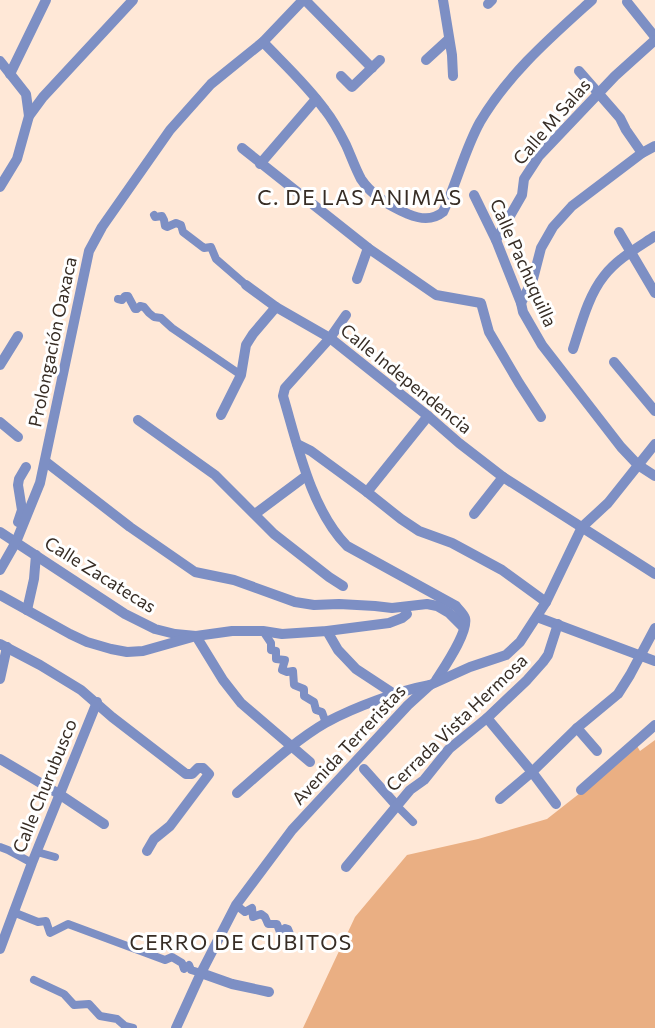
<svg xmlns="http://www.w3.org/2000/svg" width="655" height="1028" viewBox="0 0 655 1028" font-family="Commissioner,sans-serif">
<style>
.green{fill:#eaaf83}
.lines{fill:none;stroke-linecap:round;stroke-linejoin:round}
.pedestrian{stroke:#7d8fc4;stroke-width:8}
.minor{stroke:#7d8fc4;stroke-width:10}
.labels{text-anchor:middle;stroke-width:6;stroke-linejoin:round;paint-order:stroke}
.street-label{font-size:18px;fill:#372d25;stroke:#fff}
.quarter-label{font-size:21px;letter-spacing:1.5px;fill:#372d25;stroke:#fff}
</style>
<rect width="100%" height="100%" fill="#ffe8d7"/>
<path class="green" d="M655,740V1028H303L355,917L407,855L478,839L547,819L603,775L637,746L640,751Z"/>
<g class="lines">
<g class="pedestrian">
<path d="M154,215L155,217L162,216L164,220L165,226L167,227L176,223L181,225L183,232L204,248L211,247L216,259L246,285"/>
<path d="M118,299L122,300L125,296H128L135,309H137L140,306L144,307L149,313L154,317L161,318L172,328L241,375"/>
<path d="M263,631L271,643V650L276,651V659L285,660L282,670L287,672L293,671L294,685L304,689V696L314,702L316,710L322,712L326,723"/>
<path d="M397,806L413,822"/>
<path d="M0,847L8,850L32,863"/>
<path d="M37,852L55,857"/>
<path d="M236,905L245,912L252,908L253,917L261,914L265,917L268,924H277L280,932L285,928L288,929L292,939H299"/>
<path d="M13,912L38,922L46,921L50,933L68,924L165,960L172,957L182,963L184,969L189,965L191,970L201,973"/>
<path d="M34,980L64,994L74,1005L89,1004L100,1016L117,1019L125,1026L133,1028"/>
</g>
<g class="minor">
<path d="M305,0L372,68"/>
<path d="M443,0L452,55L453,76"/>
<path d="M627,2L655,37"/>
<path d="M488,4L492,0"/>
<path d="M263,42C284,64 307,85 325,110C333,120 340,133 346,145C351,156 355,168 361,179C372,196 390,206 408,214C420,219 432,221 443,212C457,183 464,151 480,122C508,74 551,37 592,0"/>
<path d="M426,60L449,39"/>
<path d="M0,61L26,94L29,116"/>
<path d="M579,71L620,118L626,130L642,153"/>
<path d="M10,74L46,0"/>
<path d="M341,76L352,87L380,60"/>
<path d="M242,148L368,248L436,295L481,303L489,332L519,383L541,417"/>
<path d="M260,164L316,99"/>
<path d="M0,187L17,159L29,116L43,97L133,0"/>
<path d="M474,195L496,240L521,303L523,312L542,345L621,447L638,465L655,476"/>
<path d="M619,232L655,293"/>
<path d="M496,240L522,195L524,179L539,156L615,76L655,40"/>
<path d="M357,279L368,248"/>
<path d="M246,285L276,307L330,338L428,416L459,443L503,477L655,574"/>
<path d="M521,303L533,279L541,248L553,227L572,206L642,153L655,146"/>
<path d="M346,315L330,338L285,388L283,396C297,443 311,510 347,546L456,606C459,610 463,613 465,618C469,632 443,669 435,682"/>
<path d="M573,349C581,325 588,296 604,276C617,259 637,248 655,236"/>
<path d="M614,362L655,411"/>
<path d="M0,365L18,336"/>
<path d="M221,415L241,375L246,345L253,334L276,307"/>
<path d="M138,420L215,475L274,534L329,577L343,586"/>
<path d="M0,422L18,437"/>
<path d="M297,444L311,451L367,492L401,519L419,531L452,543L502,570L546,602"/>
<path d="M46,462L130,527L195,572L234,580L295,602L314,605L339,604L375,606L392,608L427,604L437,606L449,613L463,627"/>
<path d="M367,492L428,416"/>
<path d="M255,514L306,476"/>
<path d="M474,514L503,477"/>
<path d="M18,522L22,510L18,485L19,479L26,467"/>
<path d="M0,532L125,614L155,629L175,634L196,636L223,680L241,703L310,762"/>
<path d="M0,570L16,542L40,483L89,251L102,227L170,130L211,84L263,42L303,0"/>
<path d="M0,595L70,634L87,642L111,649L127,652L143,651L196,636L232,631H263L282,634L327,631L389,623L402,618L407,614"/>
<path d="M27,610L34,579L36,555"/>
<path d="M537,617L655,661"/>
<path d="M327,631L338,650L356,669L394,694"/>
<path d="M0,644L40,665L81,690L112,717L186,774H192L198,768H203L209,774L170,826L154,839L147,851"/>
<path d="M0,679L7,647"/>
<path d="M487,718L532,772L556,804"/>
<path d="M577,728L597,751"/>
<path d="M0,759L59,794L104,824"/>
<path d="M364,769L397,806"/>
<path d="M581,790L655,725"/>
<path d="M237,793C265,769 294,741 327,722C355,707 398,691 430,685"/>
<path d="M500,799L532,772L577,728L618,694L630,675L655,628"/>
<path d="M346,867L410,790L424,780L449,749L487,718L527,680L543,662L548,655L558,624"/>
<path d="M0,949L32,863L97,702"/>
<path d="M201,973L232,984L269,992"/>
<path d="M176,1028L201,973L236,905L292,830L408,705L430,685L470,667L506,655L520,642L546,602L582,527L608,503L655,444"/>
</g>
</g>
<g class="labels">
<g class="street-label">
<text transform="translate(552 122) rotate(-49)" y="6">Calle M Salas</text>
<text transform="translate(523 263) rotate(66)" y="6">Calle Pachuquilla</text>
<text transform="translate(53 342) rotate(-78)" y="6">Prolongación Oaxaca</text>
<text transform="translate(406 379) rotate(39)" y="6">Calle Independencia</text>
<text transform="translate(100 575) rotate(32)" y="6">Calle Zacatecas</text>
<text transform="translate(457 723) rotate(-44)" y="6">Cerrada Vista Hermosa</text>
<text transform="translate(349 745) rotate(-47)" y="6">Avenida Terreristas</text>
<text transform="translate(45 786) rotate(-68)" y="6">Calle Churubusco</text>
</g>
<g class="quarter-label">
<text x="360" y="205">C. DE LAS ANIMAS</text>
<text x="241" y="950">CERRO DE CUBITOS</text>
</g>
</g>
</svg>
